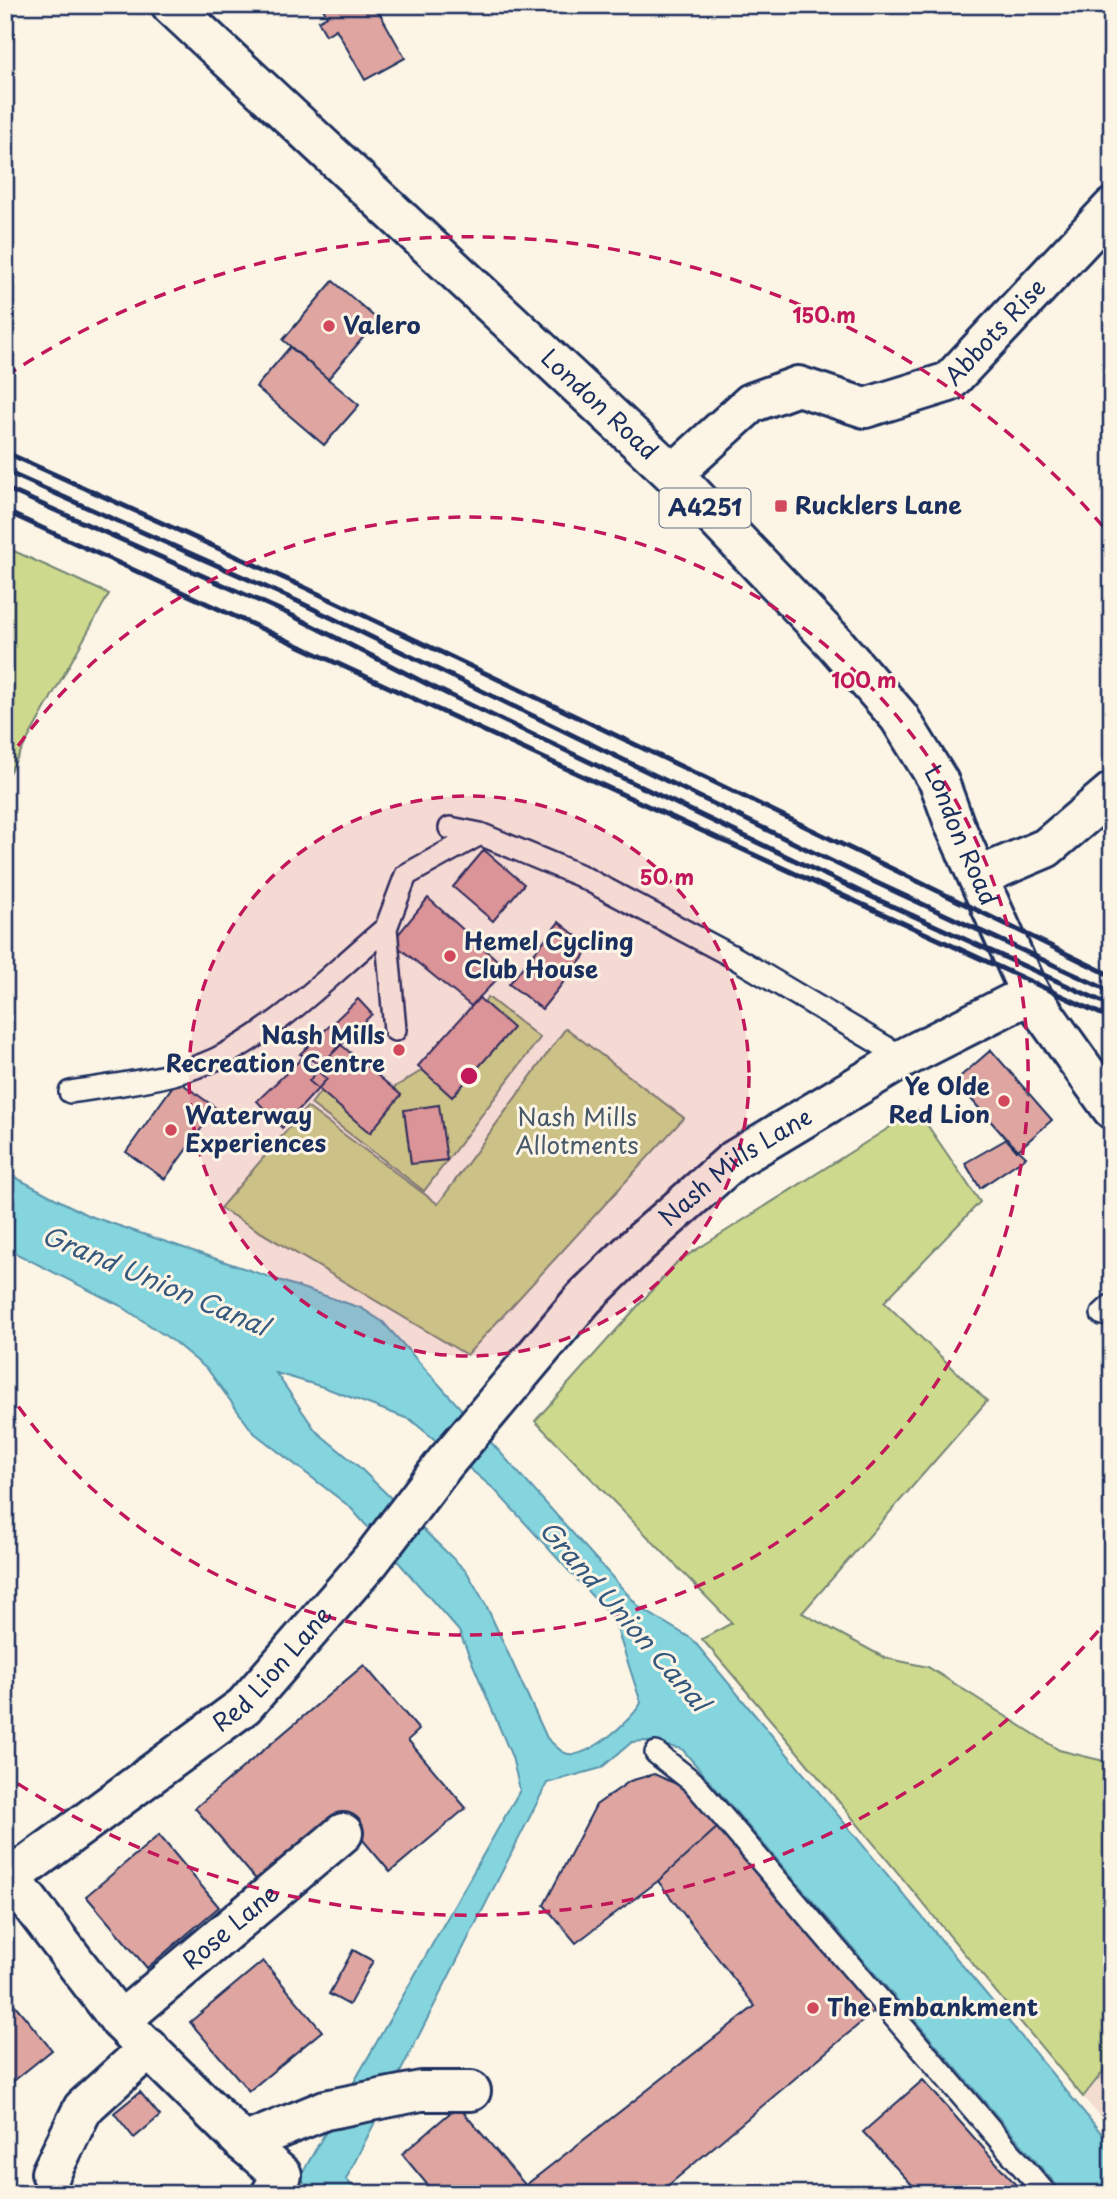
<svg xmlns="http://www.w3.org/2000/svg" width="1117" height="2199" font-family="'Playpen Sans',sans-serif">
  <style>
    .built { fill: #f3ddd0 }
    .green { fill: #cdd98c; stroke: #748475; stroke-width: 2 }
    .water { fill: #84d5de; stroke: #5a93ab; stroke-width: 2; fill-rule: evenodd }
    .building { fill: #dfa5a0; stroke: #1b2f5e; stroke-width: 2 }
    .lines { fill: none; stroke-linecap: round; stroke-linejoin: round }
    .service-casing { stroke: #1b2f5e; stroke-width: 26 }
    .minor-casing { stroke: #1b2f5e; stroke-width: 44 }
    .tertiary-casing { stroke: #1b2f5e; stroke-width: 44 }
    .primary-casing { stroke: #1b2f5e; stroke-width: 44 }
    .service { stroke: #fcf5e5; stroke-width: 21 }
    .minor { stroke: #fcf5e5; stroke-width: 38 }
    .tertiary { stroke: #fcf5e5; stroke-width: 38 }
    .primary { stroke: #fcf5e5; stroke-width: 38 }
    .rail { stroke: #1b2f5e; stroke-width: 5 }
    .ring { fill: none; stroke: #c2185b; stroke-width: 3.5; stroke-dasharray: 12 9 }
    .poi-dot { fill: #d1495b; stroke: #fcf5e5; stroke-width: 2.5 }
    .labels { text-anchor: middle; stroke-width: 6; stroke-linejoin: round; paint-order: stroke }
    .shield { fill: #fcf5e5; stroke: #5e6a86; stroke-width: 2 }
    .shield-label { font-size: 23px; font-weight: bold; fill: #1b2f5e }
    .poi-label { font-size: 24px; font-weight: bold; fill: #1b2f5e; stroke: #fcf5e5; text-anchor: start }
    .street-label { font-size: 24px; fill: #1b2f5e; stroke: #fcf5e5 }
    .park-label { font-size: 24px; fill: #485a6a; stroke: #fcf5e5 }
    .water-label { font-size: 26px; font-style: italic; fill: #35587e; stroke: #fcf5e5 }
    .centre { fill: #c2185b; stroke: #fcf5e5; stroke-width: 3.5 }
    .ring-label { font-size: 21px; text-anchor: middle; font-weight: bold; fill: #c2185b; stroke: #fcf5e5; stroke-width: 6; stroke-linejoin: round; paint-order: stroke }
  </style>
  <rect width="100%" height="100%" fill="#fcf5e5"/>
  <filter id="ink" filterUnits="userSpaceOnUse"><feTurbulence type="fractalNoise" baseFrequency=".0143" numOctaves="2"/><feDisplacementMap in="SourceGraphic" scale="14" xChannelSelector="R" yChannelSelector="G"/><feConvolveMatrix kernelMatrix="1 2 1 2 8 2 1 2 1" color-interpolation-filters="sRGB"/></filter>
  <g filter="url(#ink)">
    <!-- built -->
    <path class="built" d="M1112,2060V2131L1083,2097Z"/>
    <!-- green -->
    <path class="green" d="M5,547L109,594L5,780Z
      M488,997L540,1038L424,1191L311,1104L347,1056L390,1090L426,1068Z
      M566,1028L684,1118L467,1355L220,1208L307,1107L438,1204Z
      M917,1110L980,1202L884,1302L987,1401L802,1613L885,1658L928,1667L1059,1750L1112,1763V2060L1083,2097C956,1945 832,1790 702,1639L732,1623L535,1421L677,1262Z"/>
    <!-- water -->
    <path class="water" d="M5,1172L87,1215L361,1308L383,1322L639,1607L692,1639L1112,2146V2194H1064L682,1749L644,1741L632,1742L601,1768L547,1783L346,2179L359,2194H313L300,2177L520,1790L512,1757L459,1631L350,1507L253,1432L208,1370L173,1341L121,1306L5,1248ZM276,1373L323,1387L411,1420L494,1489L614,1620L641,1703C632,1720 585,1762 565,1753C558,1750 552,1742 547,1738L486,1605L467,1572L358,1466L316,1431Z"/>
    <!-- building -->
    <path class="building" d="M201,5H226L208,17Z
      M321,5H375L405,58L365,80L336,29L326,35L318,21L327,16Z
      M333,281L378,320L328,379L283,340Z
      M290,347L359,405L324,445L256,387Z
      M484,850L524,884L493,921L453,887Z
      M428,898L507,969L471,1006L392,942Z
      M559,922L591,948L542,1009L509,984Z
      M479,998L513,1028L452,1097L418,1066Z
      M358,999L372,1014L321,1065L300,1054Z
      M340,1044L401,1095L370,1133L309,1081Z
      M991,1050L1052,1120L1017,1151L955,1081Z
      M302,1058L327,1079L282,1128L257,1101Z
      M177,1080L216,1108L165,1179L126,1152Z
      M439,1105L447,1160L411,1164L404,1110Z
      M1007,1139L1026,1157L980,1188L965,1163Z
      M364,1665L419,1730L408,1740L466,1808L390,1872L341,1814L259,1883L195,1808Z
      M654,1774L681,1786L719,1826L658,1881L576,1943L544,1905L596,1805L630,1781Z
      M719,1826L876,2010L658,2194H533L526,2185L755,2006L658,1881Z
      M159,1835L219,1907L147,1968L86,1896Z
      M353,1950L373,1961L349,2005L329,1994Z
      M263,1961L322,2031L249,2091L190,2022Z
      M5,1993L52,2050L5,2088Z
      M923,2080L1024,2194H908L915,2188L863,2132Z
      M140,2092L160,2116L134,2138L114,2113Z
      M458,2106L533,2194H435L402,2154Z"/>
    <g class="lines">
      <!-- service casing -->
      <g class="service-casing">
        <path id="service" d="M450,828L480,834
          M395,1030L386,928L406,875L480,834L579,875L732,956L904,1058
          M70,1092C118,1084 171,1080 216,1059C280,1028 332,973 386,928
          M1102,1314L1112,1305
          M656,1753L693,1782L1046,2194"/>
      </g>
      <!-- minor casing -->
      <g class="minor-casing">
        <g id="minor">
          <path id="s1" d="M673,474L751,403L798,386L865,408L949,382L1112,208"/>
          <path d="M978,877L1046,848L1112,792"/>
          <path d="M11,1878L120,2021L244,2143L325,2110L421,2091H471"/>
          <path id="s2" d="M120,2021L343,1833"/>
          <path d="M244,2143L282,2175L271,2194"/>
          <path d="M51,2173L83,2108L149,2048"/>
        </g>
      </g>
      <!-- tertiary casing -->
      <g class="tertiary-casing">
        <g id="tertiary">
          <path id="s3" d="M5,1882L244,1706L371,1560L445,1463L584,1298L640,1243L734,1160L904,1058L1030,994"/>
        </g>
      </g>
      <!-- primary casing -->
      <g class="primary-casing">
        <g id="primary">
          <path id="s4" d="M171,5L673,474L833,641L899,717L939,782L955,826L1030,994L1112,1109"/>
        </g>
      </g>
      <!-- service -->
      <use href="#service" class="service"/>
      <!-- minor -->
      <use href="#minor" class="minor"/>
      <!-- tertiary -->
      <use href="#tertiary" class="tertiary"/>
      <!-- primary -->
      <use href="#primary" class="primary"/>
      <!-- rail -->
      <path class="rail" d="M5,452L306,588L716,783L1112,976
        M5,471L297,601L864,877L1112,992
        M5,488L291,615L433,687L861,892L1112,1006
        M5,511L1112,1019"/>
    </g>
  </g>
  <!-- distance rings -->
  <circle cx="469" cy="1076" r="280" fill="#c2185b" fill-opacity=".12"/>
  <g class="ring">
    <circle cx="469" cy="1076" r="280"/>
    <path d="M6 763A559 559 0 1 1 6 1389"/>
    <path d="M1112 1615A839 839 0 0 1 6 1776M6 376A839 839 0 0 1 1112 537"/>
  </g>
  <!-- markers -->
  <g class="poi-dot">
    <circle cx="329" cy="326" r="7"/>
    <rect x="774" y="499" width="14" height="14" rx="3.5"/>
    <circle cx="450" cy="956" r="7"/>
    <circle cx="399" cy="1050" r="7"/>
    <circle cx="1004" cy="1101" r="7"/>
    <circle cx="171" cy="1130" r="7"/>
    <circle cx="813" cy="2008" r="7"/>
  </g>
  <g class="labels">
    <!-- shield labels -->
    <rect class="shield" x="659.5" y="488.5" width="91" height="39" rx="5"/>
    <g class="shield-label">
      <text x="705" y="516">A4251</text>
    </g>
    <!-- poi labels -->
    <g class="poi-label">
      <text x="343" y="334">Valero</text>
      <text x="795" y="514">Rucklers Lane</text>
      <text x="464" y="950">Hemel Cycling<tspan x="464" dy="28">Club House</tspan></text>
      <text x="385" y="1044" text-anchor="end">Nash Mills<tspan x="385" dy="28">Recreation Centre</tspan></text>
      <text x="990" y="1095" text-anchor="end">Ye Olde<tspan x="990" dy="28">Red Lion</tspan></text>
      <text x="185" y="1124">Waterway<tspan x="185" dy="28">Experiences</tspan></text>
      <text x="827" y="2016">The Embankment</text>
    </g>
    <!-- street labels -->
    <g class="street-label">
      <text dy="8" stroke="none"><textPath href="#s1" startOffset="382">Abbots Rise</textPath></text>
      <text dy="8" stroke="none"><textPath href="#s4" startOffset="586">London Road</textPath></text>
      <text dy="8" stroke="none"><textPath href="#s4" startOffset="1153">London Road</textPath></text>
      <text dy="8" stroke="none"><textPath href="#s3" startOffset="1029">Nash Mills Lane</textPath></text>
      <text dy="8" stroke="none"><textPath href="#s3" startOffset="343">Red Lion Lane</textPath></text>
      <text dy="8" stroke="none"><textPath href="#s2" startOffset="145">Rose Lane</textPath></text>
    </g>
    <!-- park labels -->
    <g class="park-label">
      <text x="577" y="1126">Nash Mills<tspan x="577" dy="28">Allotments</tspan></text>
    </g>
    <!-- water labels -->
    <g class="water-label">
      <text transform="translate(155 1281) rotate(23)" y="9">Grand Union Canal</text>
      <text transform="translate(624 1616) rotate(49)" y="9">Grand Union Canal</text>
    </g>
  </g>
  <circle cx="469" cy="1076" r="10" class="centre"/>
  <g class="ring-label">
    <text x="824" y="323">150 m</text>
    <text x="864" y="688">100 m</text>
    <text x="667" y="885">50 m</text>
  </g>
  <!-- margin -->
  <rect width="1117" height="2199" fill="none" stroke="#fcf5e5" stroke-width="28"/>
  <rect x="14" y="14" width="1089" height="2171" fill="none" stroke="#1b2f5e" stroke-width="2.5" filter="url(#ink)"/>
</svg>
